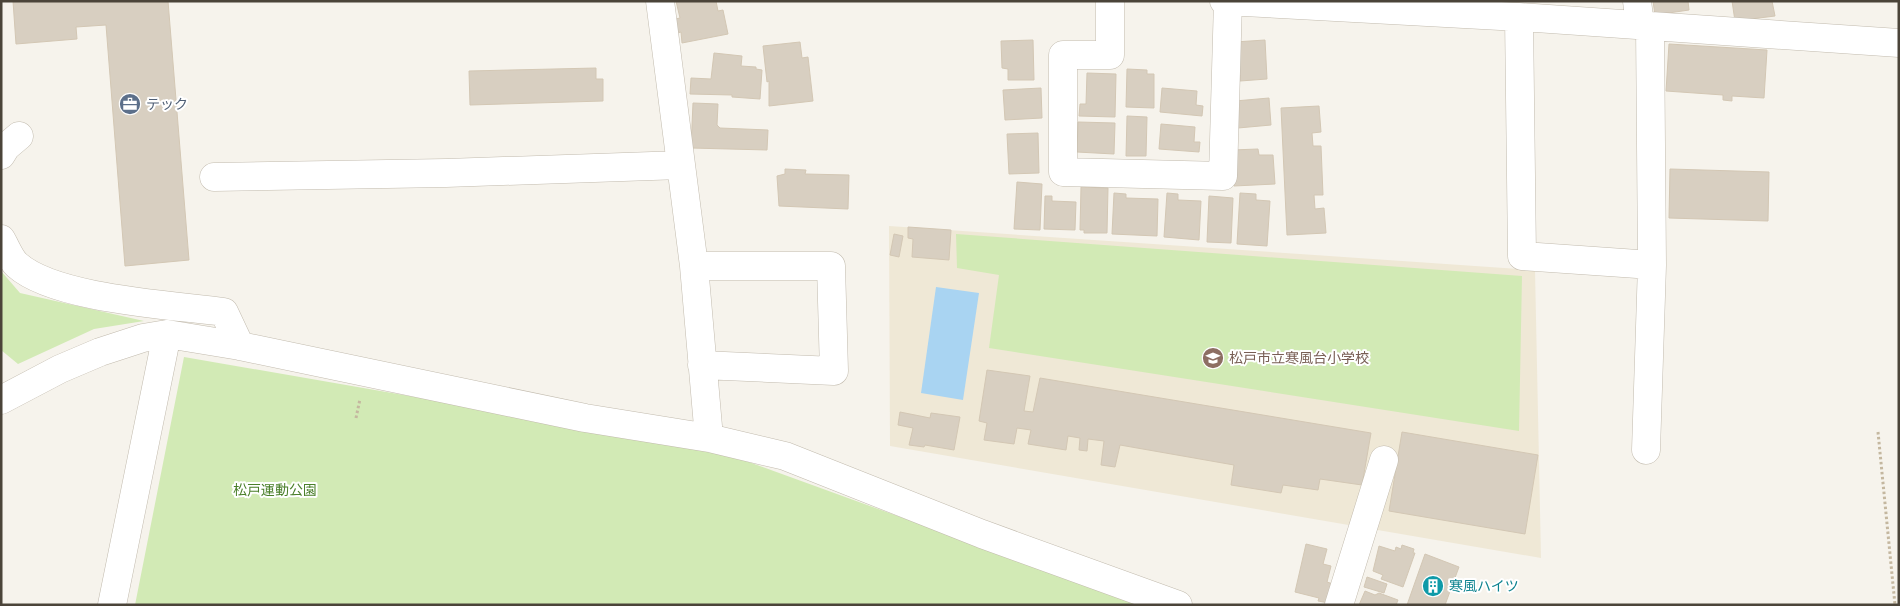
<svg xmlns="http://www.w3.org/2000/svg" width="1900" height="606" font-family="Lato,'Noto Sans JP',sans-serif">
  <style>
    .education { fill: #efe8d6 }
    .green { fill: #d2eab5 }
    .water { fill: #a9d4f2 }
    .building { fill: #d8cfc1; stroke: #d3c7b4 }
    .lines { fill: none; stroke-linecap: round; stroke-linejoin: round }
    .minor-casing { stroke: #c2bbae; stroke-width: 29 }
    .path { stroke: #c4b79f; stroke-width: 3; stroke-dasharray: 2.5 2.5; stroke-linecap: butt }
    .minor { stroke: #fff; stroke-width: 28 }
    .labels { text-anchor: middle; stroke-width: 4; stroke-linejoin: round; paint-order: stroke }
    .service-label { font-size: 14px; fill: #4e5e75; stroke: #fff; text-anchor: start }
    .education-label { font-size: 14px; fill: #785e54; stroke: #fff; text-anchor: start }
    .park-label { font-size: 14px; fill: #4a7f2a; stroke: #fff }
    .culture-label { font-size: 14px; fill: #0d838f; stroke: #fff; text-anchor: start }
  </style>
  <rect width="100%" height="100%" fill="#f6f3ec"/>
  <!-- education -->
  <path class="education" d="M889,226L1535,270L1541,558L890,446Z"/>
  <!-- green -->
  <path class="green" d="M956,234L1522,276L1519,431L989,348L999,275L957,268Z
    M1,271L20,293L144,321L94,329L18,364L1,350Z
    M184,357L710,448L1143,605H135Z"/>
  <!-- water -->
  <path class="water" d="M936,287L979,293L963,400L921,393Z"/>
  <!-- building -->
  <path class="building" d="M13,1H168L189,260L125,266L106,25L76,27L77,39L16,44Z
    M676,1H716L718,11L723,10L728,34L682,43L681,32L674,34L671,20L680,18Z
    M1653,1H1688L1689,10L1655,15Z
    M1732,1H1772L1775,16L1735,21Z
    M1033,40L1034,80H1008V69L1002,68L1001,41Z
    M1265,40L1267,79L1240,81V75H1237L1235,42Z
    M800,42L802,58L808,57L813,101L769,106V81L767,82L763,46Z
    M1669,44L1767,50L1764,98L1732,96V101L1723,100V95L1666,91Z
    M714,53L742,56L741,66L756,67V69L762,70L760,99L732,97V95L690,94L691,78L711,79Z
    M596,68V79H603V101L470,105L469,71Z
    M1127,69L1147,70V74H1154V108L1126,107Z
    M1087,73L1116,74L1115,117L1079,116L1080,104H1086Z
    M1041,88L1042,118L1005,120L1003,90Z
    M1162,88L1197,91L1196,105L1203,106L1202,116L1160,112Z
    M1269,98L1271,125L1238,128L1235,101Z
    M693,103L718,104L717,125L720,128L768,130L767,150L691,148Z
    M1319,106L1321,132L1312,133L1313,146H1321L1323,195H1314L1315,209L1324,208L1326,233L1287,235L1281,108Z
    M1127,116L1147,117L1146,156H1126Z
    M1078,122L1115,123L1114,154L1077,152Z
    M1161,124L1195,127L1194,142H1200L1199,152L1159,149Z
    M1038,133L1039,173L1009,174L1007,134Z
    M1258,149L1259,155H1273L1275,184L1234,186L1232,150Z
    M785,169L806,170L805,174L849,175L848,209L779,206L777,176L785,174Z
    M1670,169L1769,172L1768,221L1669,218Z
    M1017,182L1042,184L1040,230L1014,229Z
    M1081,187L1108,188L1107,233H1084V230H1080Z
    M1114,193L1126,194V198L1158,199L1157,236L1112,234Z
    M1167,193L1178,194V200L1201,201L1199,240L1164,237Z
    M1240,193L1256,194V200L1270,201L1267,246L1237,244Z
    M1045,196H1052V201L1076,202L1075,230L1044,229Z
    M1209,196L1233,198L1231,243L1207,242Z
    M908,227L951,230L949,260L912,257L913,239L908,238Z
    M894,234L903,236L899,257L890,255Z
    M987,370L1030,376L1024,411L1033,412L1040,378L1371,433L1362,485L1320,479L1318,490L1283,485L1281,493L1231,485L1234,465L1120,445L1115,467L1101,465L1104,441L1088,439L1087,451L1079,450L1080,438L1068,436L1066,450L1028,444L1031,430L1017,428L1014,444L984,440L987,423L979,421Z
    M900,412L930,418L931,413L960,417L954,450L925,445L924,447L909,445L913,428L898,425Z
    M1402,432L1538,455L1525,534L1389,511Z
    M1306,544L1327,549L1323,564L1331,566L1327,582L1333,584L1329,603L1318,601L1319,598L1295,592Z
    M1402,545L1414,549L1413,553H1415L1403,587L1381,579L1383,575L1373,571L1379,546L1395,551L1396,547L1401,549Z
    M1425,554L1459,567L1445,605H1407Z
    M1367,577L1387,584L1384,593L1364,587Z
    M1365,591L1375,595L1379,593L1398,600L1396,605H1359Z"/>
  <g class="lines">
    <!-- minor casing -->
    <g class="minor-casing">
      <path id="minor" d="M660,1L694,266L709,438
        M1110,1V55H1063V172L1223,176L1228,1
        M1224,1L1519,17L1899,43
        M1637,1L1640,25
        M1519,17L1522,256L1652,265
        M1,155L6,147L19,136
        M214,177L446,173L681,165
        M1,239C6,247 10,259 17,265C55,299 172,305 224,312L240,346
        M694,266H831L834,371L702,365
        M1,400L60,369L100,352L143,338L167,334L240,346L585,418L709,438L785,456L982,534L1178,605
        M1646,450L1652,265L1650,26
        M112,605L167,334
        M1339,605L1384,460"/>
    </g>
    <!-- path -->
    <path class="path" d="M356,418L360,399
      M1878,432L1895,605"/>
    <!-- minor -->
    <use href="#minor" class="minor"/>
  </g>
  <!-- icons -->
  <defs>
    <g id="office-disc" transform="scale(1.125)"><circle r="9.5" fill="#5c6f8a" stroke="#fff"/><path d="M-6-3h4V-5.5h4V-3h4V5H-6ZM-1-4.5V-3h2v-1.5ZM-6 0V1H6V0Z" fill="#fff"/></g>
    <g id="school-disc" transform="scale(1.125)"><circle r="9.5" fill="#8d6e63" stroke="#fff"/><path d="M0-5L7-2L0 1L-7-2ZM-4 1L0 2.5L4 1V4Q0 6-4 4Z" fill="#fff"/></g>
    <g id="building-disc" transform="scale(1.125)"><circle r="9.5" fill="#0f9aa8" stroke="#fff"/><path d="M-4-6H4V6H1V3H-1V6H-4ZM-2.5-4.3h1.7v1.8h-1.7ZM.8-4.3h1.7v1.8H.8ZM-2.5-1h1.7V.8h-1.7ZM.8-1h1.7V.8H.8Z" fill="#fff"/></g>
  </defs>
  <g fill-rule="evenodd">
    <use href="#office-disc" x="130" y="104"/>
    <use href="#school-disc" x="1213" y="358"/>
    <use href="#building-disc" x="1433" y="586"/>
  </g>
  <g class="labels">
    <!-- service labels -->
    <g class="service-label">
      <text x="146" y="109">テック</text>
    </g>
    <!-- education labels -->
    <g class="education-label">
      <text x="1229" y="363">松戸市立寒風台小学校</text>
    </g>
    <!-- park labels -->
    <g class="park-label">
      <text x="275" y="495">松戸運動公園</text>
    </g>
    <!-- culture labels -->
    <g class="culture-label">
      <text x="1449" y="591">寒風ハイツ</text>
    </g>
  </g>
  <!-- border -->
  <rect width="1900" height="606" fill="none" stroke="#4b4439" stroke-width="5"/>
</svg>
